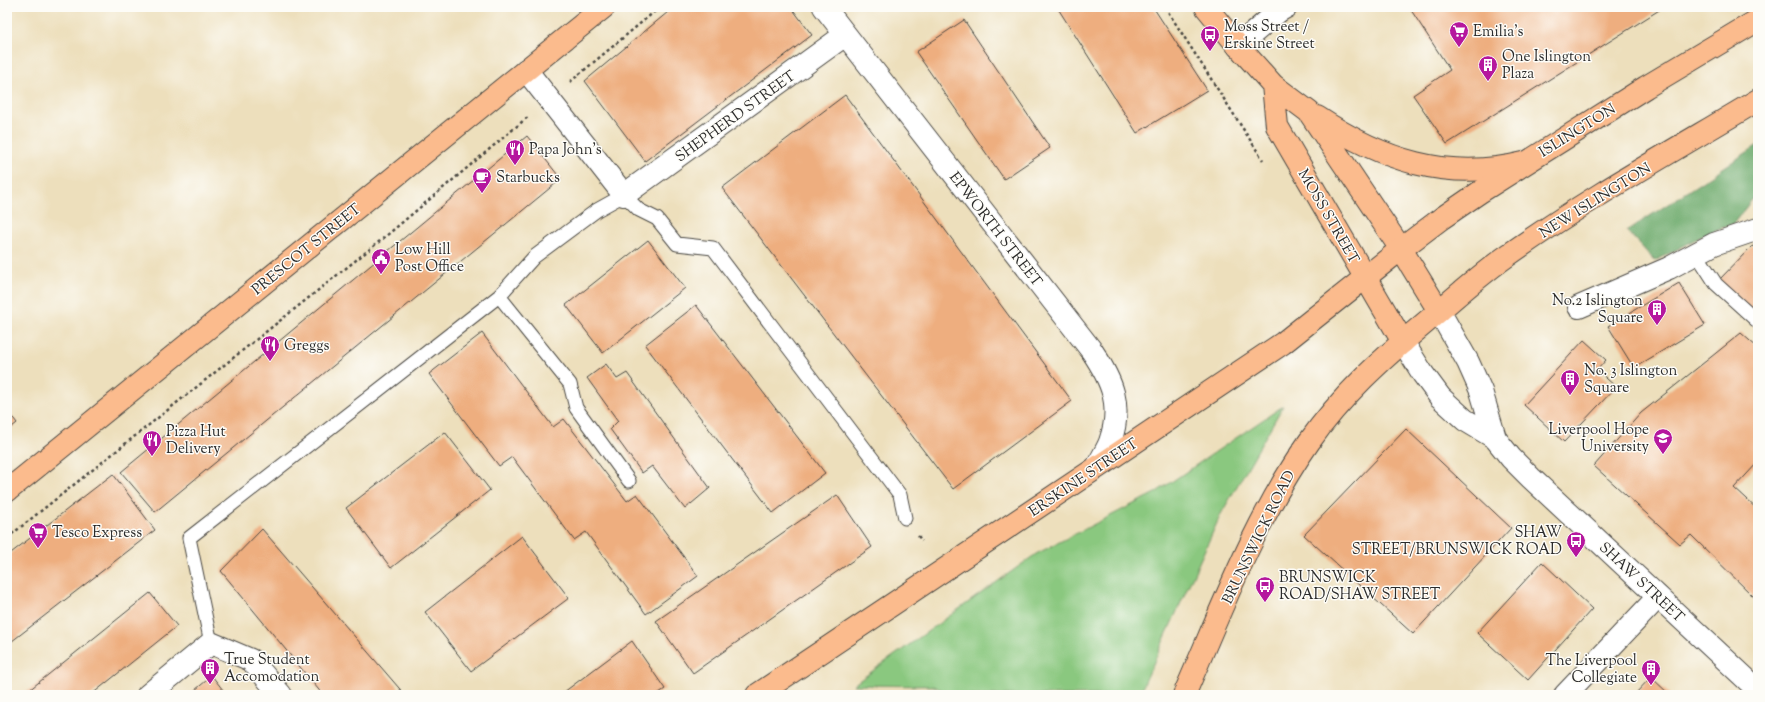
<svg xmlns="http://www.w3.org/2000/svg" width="1765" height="702" font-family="'Sorts Mill Goudy',serif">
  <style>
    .green { fill: #8ac87f; stroke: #5a7a55 }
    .forest { fill: #6fac6e; stroke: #4d6c4c }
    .building { fill: #eeae7f }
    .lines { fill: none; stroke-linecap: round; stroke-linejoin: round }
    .service-casing { stroke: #484641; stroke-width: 15 }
    .minor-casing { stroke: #484641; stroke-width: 24 }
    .tertiary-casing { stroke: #484641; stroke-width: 24 }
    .primary-casing { stroke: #484641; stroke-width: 24 }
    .trunk-casing { stroke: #484641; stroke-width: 24 }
    .path { stroke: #484641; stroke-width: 2.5; stroke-dasharray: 3 3; stroke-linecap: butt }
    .service { stroke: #fff; stroke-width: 13 }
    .minor { stroke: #fff; stroke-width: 22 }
    .tertiary { stroke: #fff; stroke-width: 22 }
    .primary { stroke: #fbbb8d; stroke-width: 22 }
    .trunk { stroke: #fbbb8d; stroke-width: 22 }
    .labels { text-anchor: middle; stroke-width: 3; stroke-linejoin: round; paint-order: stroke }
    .poi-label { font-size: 15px; fill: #2b2b2b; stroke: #fdfcf7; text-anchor: start }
    .street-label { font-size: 15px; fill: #2b2b2b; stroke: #fdfcf7 }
  </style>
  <rect width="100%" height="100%" fill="#fdfcf7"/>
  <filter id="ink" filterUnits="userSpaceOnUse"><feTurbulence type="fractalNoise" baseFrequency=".025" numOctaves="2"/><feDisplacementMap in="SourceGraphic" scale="8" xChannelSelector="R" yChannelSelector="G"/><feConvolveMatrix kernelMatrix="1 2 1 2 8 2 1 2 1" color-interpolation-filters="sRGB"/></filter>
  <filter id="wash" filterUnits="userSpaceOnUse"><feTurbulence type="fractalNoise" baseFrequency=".012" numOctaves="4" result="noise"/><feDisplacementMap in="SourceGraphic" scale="16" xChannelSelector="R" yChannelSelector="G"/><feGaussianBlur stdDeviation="0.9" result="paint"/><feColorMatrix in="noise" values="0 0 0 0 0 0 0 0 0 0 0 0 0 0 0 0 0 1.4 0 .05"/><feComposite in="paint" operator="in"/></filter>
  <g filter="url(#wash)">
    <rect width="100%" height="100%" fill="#eddfbc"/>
    <!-- green -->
    <path class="green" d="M1283,406L1221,514L1139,695H953L933,686L853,685L1036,554L1155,493Z"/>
    <!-- forest -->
    <path class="forest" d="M1758,145V192L1733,224L1710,232L1655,261L1627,231Z"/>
    <g id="blocks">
      <!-- building -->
      <path class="building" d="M674,7H791L812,35L645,161L585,81Z
        M1057,7H1153L1207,90L1137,133Z
        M1409,7H1664L1447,144L1413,95L1450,70Z
        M964,20L1050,148L1004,179L916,52Z
        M845,95L1072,401L953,489L722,188Z
        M527,136L561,179L155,512L121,472Z
        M648,240L685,288L603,353L566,305Z
        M1758,244V317L1718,281L1751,247Z
        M1679,283L1705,325L1634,368L1608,326Z
        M696,305L825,473L773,513L645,345Z
        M482,333L553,427L564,419L627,501L637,494L698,576L646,614L586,532L574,540L512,457L499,466L429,374Z
        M1741,333L1758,348V462L1734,488L1758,510V601L1691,535L1680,544L1594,466L1641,413Z
        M1584,340L1606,360L1597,370L1616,387L1564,442L1524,405Z
        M606,364L617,379L627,373L710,488L685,509L652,466L642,473L610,429L618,421L587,378Z
        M7,410L17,423L7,431Z
        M1406,429L1511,528L1413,634L1304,535Z
        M445,432L490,490L391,568L346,508Z
        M113,474L155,530L7,645V556Z
        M837,495L872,547L693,673L656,621Z
        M262,529L405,695H323L221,571Z
        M522,536L569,598L471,671L425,612Z
        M1542,562L1592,609L1528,680L1477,633Z
        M150,593L177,626L91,695H23Z
        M632,641L665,689L656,695H560Z
        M212,676L227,695H189Z
        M1651,677L1670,695H1634Z
        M7,686L14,695H7Z"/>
    </g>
  </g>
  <g filter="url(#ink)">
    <use href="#blocks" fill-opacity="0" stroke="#484641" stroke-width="1"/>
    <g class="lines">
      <!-- service casing -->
      <g class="service-casing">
        <path id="service" d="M1696,253L1716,284L1758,322
          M499,296L570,384L576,408L629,481
          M211,643L189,538L499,296L534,257L597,210L624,195L639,210L657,219L677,244L713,248L900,495L905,518"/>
      </g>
      <!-- minor casing -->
      <g class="minor-casing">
        <path id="minor" d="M824,7L1092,351C1112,381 1123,405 1110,442C1107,450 1101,459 1097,467
          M1238,46L1279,11L1286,7
          M526,70L624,195L845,35
          M1579,307L1669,268L1714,244L1758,229
          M148,695L211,643L251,660L281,695
          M1565,695L1658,597"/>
      </g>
      <!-- tertiary casing -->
      <g class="tertiary-casing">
        <path id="tertiary" d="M1439,311L1468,362L1481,391L1495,438
          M1403,342L1423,374L1440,397L1465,420L1495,438L1511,458L1531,478L1758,690"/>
      </g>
      <!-- primary casing -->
      <g class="primary-casing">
        <path id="primary" d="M1206,7L1238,46L1273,85L1309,112L1401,249L1439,311
          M1273,85L1277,126L1403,342
          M1317,117C1382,160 1447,182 1524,163
          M7,491L604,7"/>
      </g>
      <!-- trunk casing -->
      <g class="trunk-casing">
        <path id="trunk" d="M757,695L1283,343L1401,249L1442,218L1480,192L1646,87L1758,20
          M1184,695C1222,609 1255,519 1309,442C1341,396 1382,359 1425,323C1451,301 1476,278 1504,258C1585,200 1673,151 1758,100"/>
      </g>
      <!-- path -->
      <path class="path" d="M1165,7L1263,160
        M570,82L660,7
        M918,536L922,541
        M7,538L380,241L529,116"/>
      <!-- service -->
      <use href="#service" class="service"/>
      <!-- minor -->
      <use href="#minor" class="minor"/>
      <!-- tertiary -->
      <use href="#tertiary" class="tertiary"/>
      <!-- primary -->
      <use href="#primary" class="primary"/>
      <!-- trunk -->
      <use href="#trunk" class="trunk"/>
    </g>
  </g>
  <!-- icons -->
  <defs>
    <g id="supermarket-pin" transform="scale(1)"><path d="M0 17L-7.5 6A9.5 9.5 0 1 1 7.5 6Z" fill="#b5179e" stroke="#fdfcf7"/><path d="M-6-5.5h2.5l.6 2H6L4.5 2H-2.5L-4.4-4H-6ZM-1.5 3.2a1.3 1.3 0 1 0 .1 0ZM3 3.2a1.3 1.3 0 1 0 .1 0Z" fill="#fff"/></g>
    <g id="bus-pin" transform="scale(1)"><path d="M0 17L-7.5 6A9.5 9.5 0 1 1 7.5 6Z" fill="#b5179e" stroke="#fdfcf7"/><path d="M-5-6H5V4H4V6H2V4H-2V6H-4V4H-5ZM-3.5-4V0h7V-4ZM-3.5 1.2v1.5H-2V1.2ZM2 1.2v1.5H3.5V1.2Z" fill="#fff"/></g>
    <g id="building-pin" transform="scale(1)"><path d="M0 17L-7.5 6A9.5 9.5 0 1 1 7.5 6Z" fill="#b5179e" stroke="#fdfcf7"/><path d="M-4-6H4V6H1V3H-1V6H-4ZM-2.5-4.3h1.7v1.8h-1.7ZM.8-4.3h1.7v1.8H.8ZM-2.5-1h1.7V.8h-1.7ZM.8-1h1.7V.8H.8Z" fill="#fff"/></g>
    <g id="restaurant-pin" transform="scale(1)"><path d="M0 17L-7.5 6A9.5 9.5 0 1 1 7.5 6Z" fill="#b5179e" stroke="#fdfcf7"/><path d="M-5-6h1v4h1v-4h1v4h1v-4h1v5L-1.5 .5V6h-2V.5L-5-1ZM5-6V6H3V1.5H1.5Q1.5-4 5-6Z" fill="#fff"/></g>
    <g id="cafe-pin" transform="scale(1)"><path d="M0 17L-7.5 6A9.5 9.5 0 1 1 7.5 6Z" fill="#b5179e" stroke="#fdfcf7"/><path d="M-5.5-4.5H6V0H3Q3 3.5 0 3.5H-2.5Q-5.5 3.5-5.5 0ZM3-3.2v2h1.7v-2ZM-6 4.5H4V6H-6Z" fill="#fff"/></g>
    <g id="civic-pin" transform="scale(1)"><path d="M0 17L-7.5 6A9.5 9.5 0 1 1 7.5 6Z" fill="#b5179e" stroke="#fdfcf7"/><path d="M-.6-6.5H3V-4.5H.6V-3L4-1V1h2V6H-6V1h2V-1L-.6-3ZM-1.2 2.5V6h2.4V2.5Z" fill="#fff"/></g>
    <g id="university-pin" transform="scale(1)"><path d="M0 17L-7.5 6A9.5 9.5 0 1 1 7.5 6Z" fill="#b5179e" stroke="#fdfcf7"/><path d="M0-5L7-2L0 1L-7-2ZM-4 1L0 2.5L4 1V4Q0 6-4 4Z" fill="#fff"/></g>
  </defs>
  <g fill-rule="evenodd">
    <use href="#supermarket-pin" x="1459" y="31"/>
    <use href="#bus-pin" x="1210" y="35"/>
    <use href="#building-pin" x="1488" y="65"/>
    <use href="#restaurant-pin" x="515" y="149"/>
    <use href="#cafe-pin" x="482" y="177"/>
    <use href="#civic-pin" x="381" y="258"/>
    <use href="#building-pin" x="1657" y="309"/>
    <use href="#restaurant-pin" x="270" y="345"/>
    <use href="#building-pin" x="1570" y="379"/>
    <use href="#university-pin" x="1663" y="438"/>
    <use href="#restaurant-pin" x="152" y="440"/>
    <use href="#supermarket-pin" x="38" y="532"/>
    <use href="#bus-pin" x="1576" y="541"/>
    <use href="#bus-pin" x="1265" y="586"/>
    <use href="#building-pin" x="210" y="668"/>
    <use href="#building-pin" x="1651" y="669"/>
  </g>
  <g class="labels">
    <!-- poi labels -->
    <g class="poi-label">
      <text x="1224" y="31">Moss Street /<tspan x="1224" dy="17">Erskine Street</tspan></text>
      <text x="1473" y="36">Emilia's</text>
      <text x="1502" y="61">One Islington<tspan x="1502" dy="17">Plaza</tspan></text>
      <text x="529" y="154">Papa John's</text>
      <text x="496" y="182">Starbucks</text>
      <text x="395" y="254">Low Hill<tspan x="395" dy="17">Post Office</tspan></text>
      <text x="1643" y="305" text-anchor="end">No.2 Islington<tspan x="1643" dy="17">Square</tspan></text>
      <text x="284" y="350">Greggs</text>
      <text x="1584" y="375">No. 3 Islington<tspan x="1584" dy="17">Square</tspan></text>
      <text x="1649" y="434" text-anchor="end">Liverpool Hope<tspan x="1649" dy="17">University</tspan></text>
      <text x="166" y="436">Pizza Hut<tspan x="166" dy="17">Delivery</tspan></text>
      <text x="52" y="537">Tesco Express</text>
      <text x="1562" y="537" text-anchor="end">SHAW<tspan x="1562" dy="17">STREET/BRUNSWICK ROAD</tspan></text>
      <text x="1279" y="582">BRUNSWICK<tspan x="1279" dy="17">ROAD/SHAW STREET</tspan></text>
      <text x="224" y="664">True Student<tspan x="224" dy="17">Accomodation</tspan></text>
      <text x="1637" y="665" text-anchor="end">The Liverpool<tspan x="1637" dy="17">Collegiate</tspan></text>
    </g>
    <!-- street labels -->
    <g class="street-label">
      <text transform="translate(735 116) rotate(-36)" y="5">SHEPHERD STREET</text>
      <text transform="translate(1577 130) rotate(-32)" y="5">ISLINGTON</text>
      <text transform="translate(1595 200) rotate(-32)" y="5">NEW ISLINGTON</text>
      <text transform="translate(1329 216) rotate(60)" y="5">MOSS STREET</text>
      <text transform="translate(996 229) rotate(52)" y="5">EPWORTH STREET</text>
      <text transform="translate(306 249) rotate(-39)" y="5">PRESCOT STREET</text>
      <text transform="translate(1083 477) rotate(-34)" y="5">ERSKINE STREET</text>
      <text transform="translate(1258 537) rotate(-64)" y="5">BRUNSWICK ROAD</text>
      <text transform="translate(1642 582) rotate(43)" y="5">SHAW STREET</text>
    </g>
  </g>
  <!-- margin -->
  <rect width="1765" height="702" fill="none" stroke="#fdfcf7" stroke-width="24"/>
</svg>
